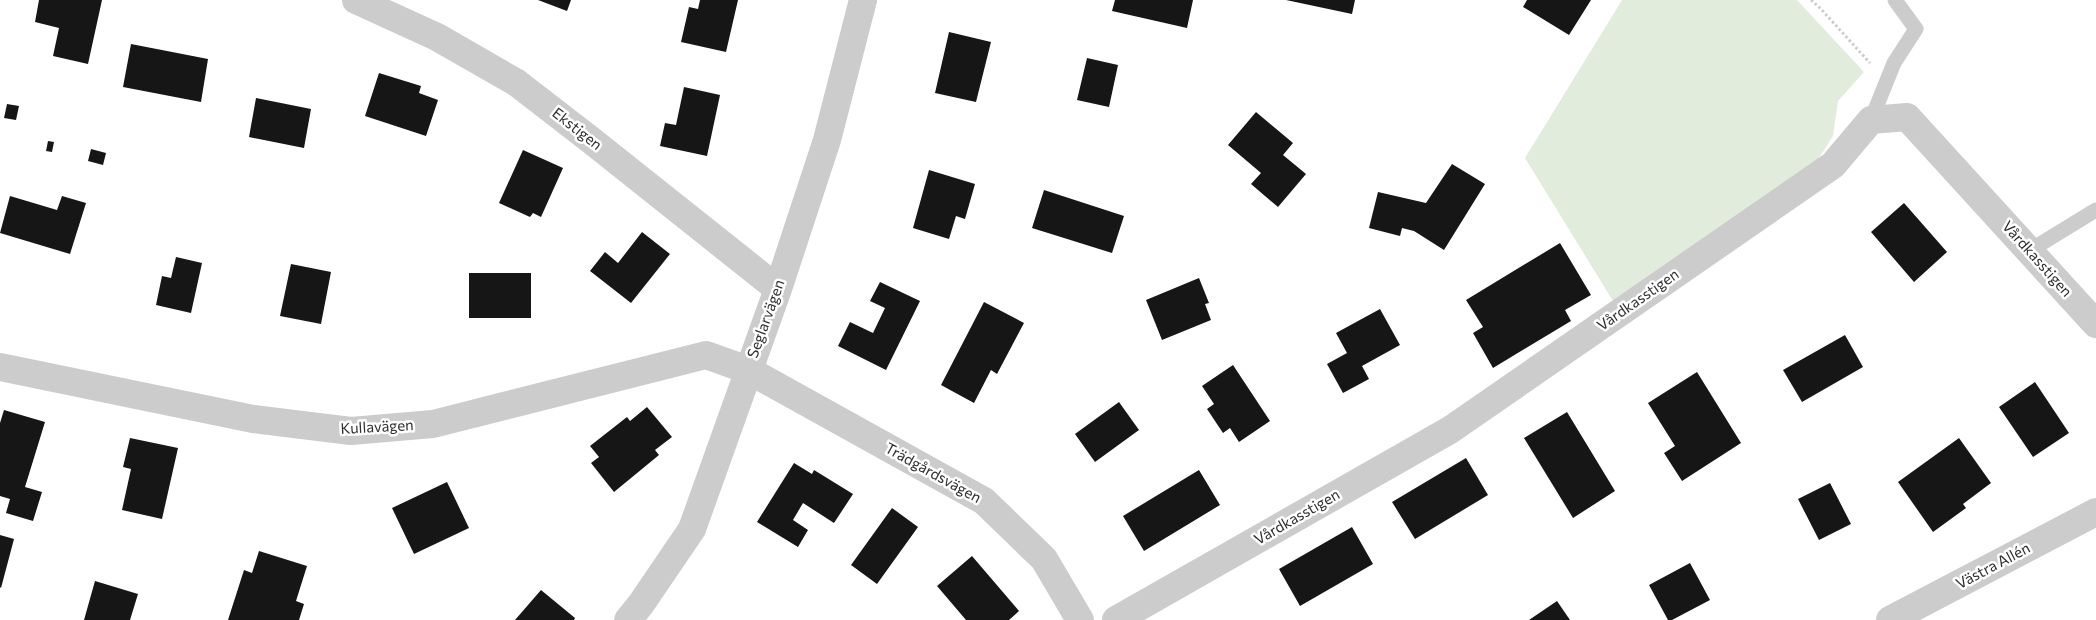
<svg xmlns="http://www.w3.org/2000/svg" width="2096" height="620" font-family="Commissioner,sans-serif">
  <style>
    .green { fill: #e2ecdd }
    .building { fill: #161616 }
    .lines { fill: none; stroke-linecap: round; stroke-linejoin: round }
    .path { stroke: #ccc; stroke-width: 3; stroke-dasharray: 2.5 2.5; stroke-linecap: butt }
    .lane { stroke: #ccc; stroke-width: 15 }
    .street { stroke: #ccc; stroke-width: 28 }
    .labels { text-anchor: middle; stroke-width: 5; stroke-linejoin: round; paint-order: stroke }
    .street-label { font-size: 15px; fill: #2f2f2f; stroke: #fff }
  </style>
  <rect width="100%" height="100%" fill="#fff"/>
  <!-- green -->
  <path class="green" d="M1622,0H1797L1864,72L1838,101L1833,136L1815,164L1613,301L1525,158Z"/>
  <!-- building -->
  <path class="building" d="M39,0H102L88,64L53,56L59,28L35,22Z
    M538,0H571L567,11Z
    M700,0H738L726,52L681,42L689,7L698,9Z
    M1115,0H1193L1187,28L1112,11Z
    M1286,0H1355L1352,14Z
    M1527,0H1591L1569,35L1523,7Z
    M949,32L991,42L976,102L935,93Z
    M131,44L208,59L201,102L123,87Z
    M1087,58L1118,65L1109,107L1077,100Z
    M379,73L421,86L419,93L438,100L426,136L365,116Z
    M684,87L720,95L707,156L660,146L665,123L676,125Z
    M256,98L311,109L304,148L249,137Z
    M7,104L19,106L16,120L4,118Z
    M1256,112L1293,143L1283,155L1306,174L1278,207L1251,184L1261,173L1228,145Z
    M48,141L54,142L52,152L46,151Z
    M91,149L106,153L103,165L88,161Z
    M523,150L563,168L541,217L533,213L530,217L499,203Z
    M1452,164L1485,184L1444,250L1414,231L1402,228L1400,236L1369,228L1378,192L1426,203Z
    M929,170L975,184L965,219L956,216L949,239L913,228Z
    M1044,190L1124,216L1112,253L1032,228Z
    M10,196L57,210L62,196L86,203L70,254L0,233Z
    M1904,203L1947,252L1914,282L1871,232Z
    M642,232L670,254L631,303L590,271L605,252L618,263Z
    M1560,243L1591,295L1565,310L1571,321L1493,368L1473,333L1483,327L1466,300Z
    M176,257L202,263L191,313L156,305L162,276L171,278Z
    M291,264L331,272L321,324L280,316Z
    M469,273H531V318H469Z
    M1199,278L1209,303L1205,304L1211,320L1162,340L1146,300Z
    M880,282L920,301L886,370L838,346L850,322L873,333L885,308L870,301Z
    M984,302L1024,323L997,374L991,370L974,403L941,385Z
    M1380,309L1400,345L1362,366L1369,379L1343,393L1327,364L1347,353L1336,333Z
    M1845,335L1863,367L1802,402L1783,370Z
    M1233,365L1270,421L1239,442L1230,428L1223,433L1207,409L1214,404L1202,386Z
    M1697,372L1741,443L1682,481L1664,453L1675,446L1648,403Z
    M2035,382L2069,433L2033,457L1999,407Z
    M1119,402L1139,430L1095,462L1075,434Z
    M647,407L672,437L655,450L659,455L614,492L591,463L599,457L590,446L627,417L630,421Z
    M4,410L45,422L25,487L42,492L33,521L6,513L10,499L0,496V423Z
    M1567,412L1615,491L1573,518L1524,438Z
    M130,438L178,448L162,519L122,510L131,469L123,467Z
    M1959,438L1991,483L1963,504L1966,508L1933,532L1898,482Z
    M1466,458L1488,495L1415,539L1392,502Z
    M794,463L812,474L814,470L853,494L834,523L803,503L793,520L808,530L798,547L757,522Z
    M1199,470L1220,505L1144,551L1123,516Z
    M447,482L469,528L414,554L392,508Z
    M1830,483L1851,524L1819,540L1798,499Z
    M892,508L918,527L877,584L851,565Z
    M1352,527L1373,564L1300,606L1279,569Z
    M0,535L14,539L1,588L0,587Z
    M259,551L307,566L296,601L304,604L299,620H228L244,570L252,573Z
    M972,556L1019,611L1009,620H966L937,586Z
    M1690,563L1710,600L1672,620H1668L1649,585Z
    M95,581L138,594L130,620H84Z
    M541,590L575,618L574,620H515Z
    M1557,601L1570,620H1529Z"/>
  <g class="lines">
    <!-- path -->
    <path class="path" d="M1811,0L1820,8L1870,63"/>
    <!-- lane -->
    <path class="lane" d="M1871,120L1894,63L1916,29L1895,0
      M2029,251L2096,210"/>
    <!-- street -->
    <path class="street" d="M356,0L437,37L517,83L592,141L778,289
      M0,367L253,419L351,431L433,424L706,355L748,370L984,501L1044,559L1080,620
      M628,620L641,604L692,529L778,289L827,140L863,0
      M1116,620L1450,430L1833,165L1871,120L1907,117L2096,324
      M1890,620L2096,512"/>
  </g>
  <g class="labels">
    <!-- street labels -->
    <g class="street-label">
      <text transform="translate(577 129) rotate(38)" y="5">Ekstigen</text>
      <text transform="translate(2037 259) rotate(48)" y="5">Vårdkasstigen</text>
      <text transform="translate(1638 300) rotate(-35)" y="5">Vårdkasstigen</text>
      <text transform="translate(766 319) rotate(-70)" y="5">Seglarvägen</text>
      <text transform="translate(377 427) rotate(-3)" y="5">Kullavägen</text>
      <text transform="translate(933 473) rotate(29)" y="5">Trädgårdsvägen</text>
      <text transform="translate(1297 517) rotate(-30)" y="5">Vårdkasstigen</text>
      <text transform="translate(1993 566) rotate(-28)" y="5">Västra Allén</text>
    </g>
  </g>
</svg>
